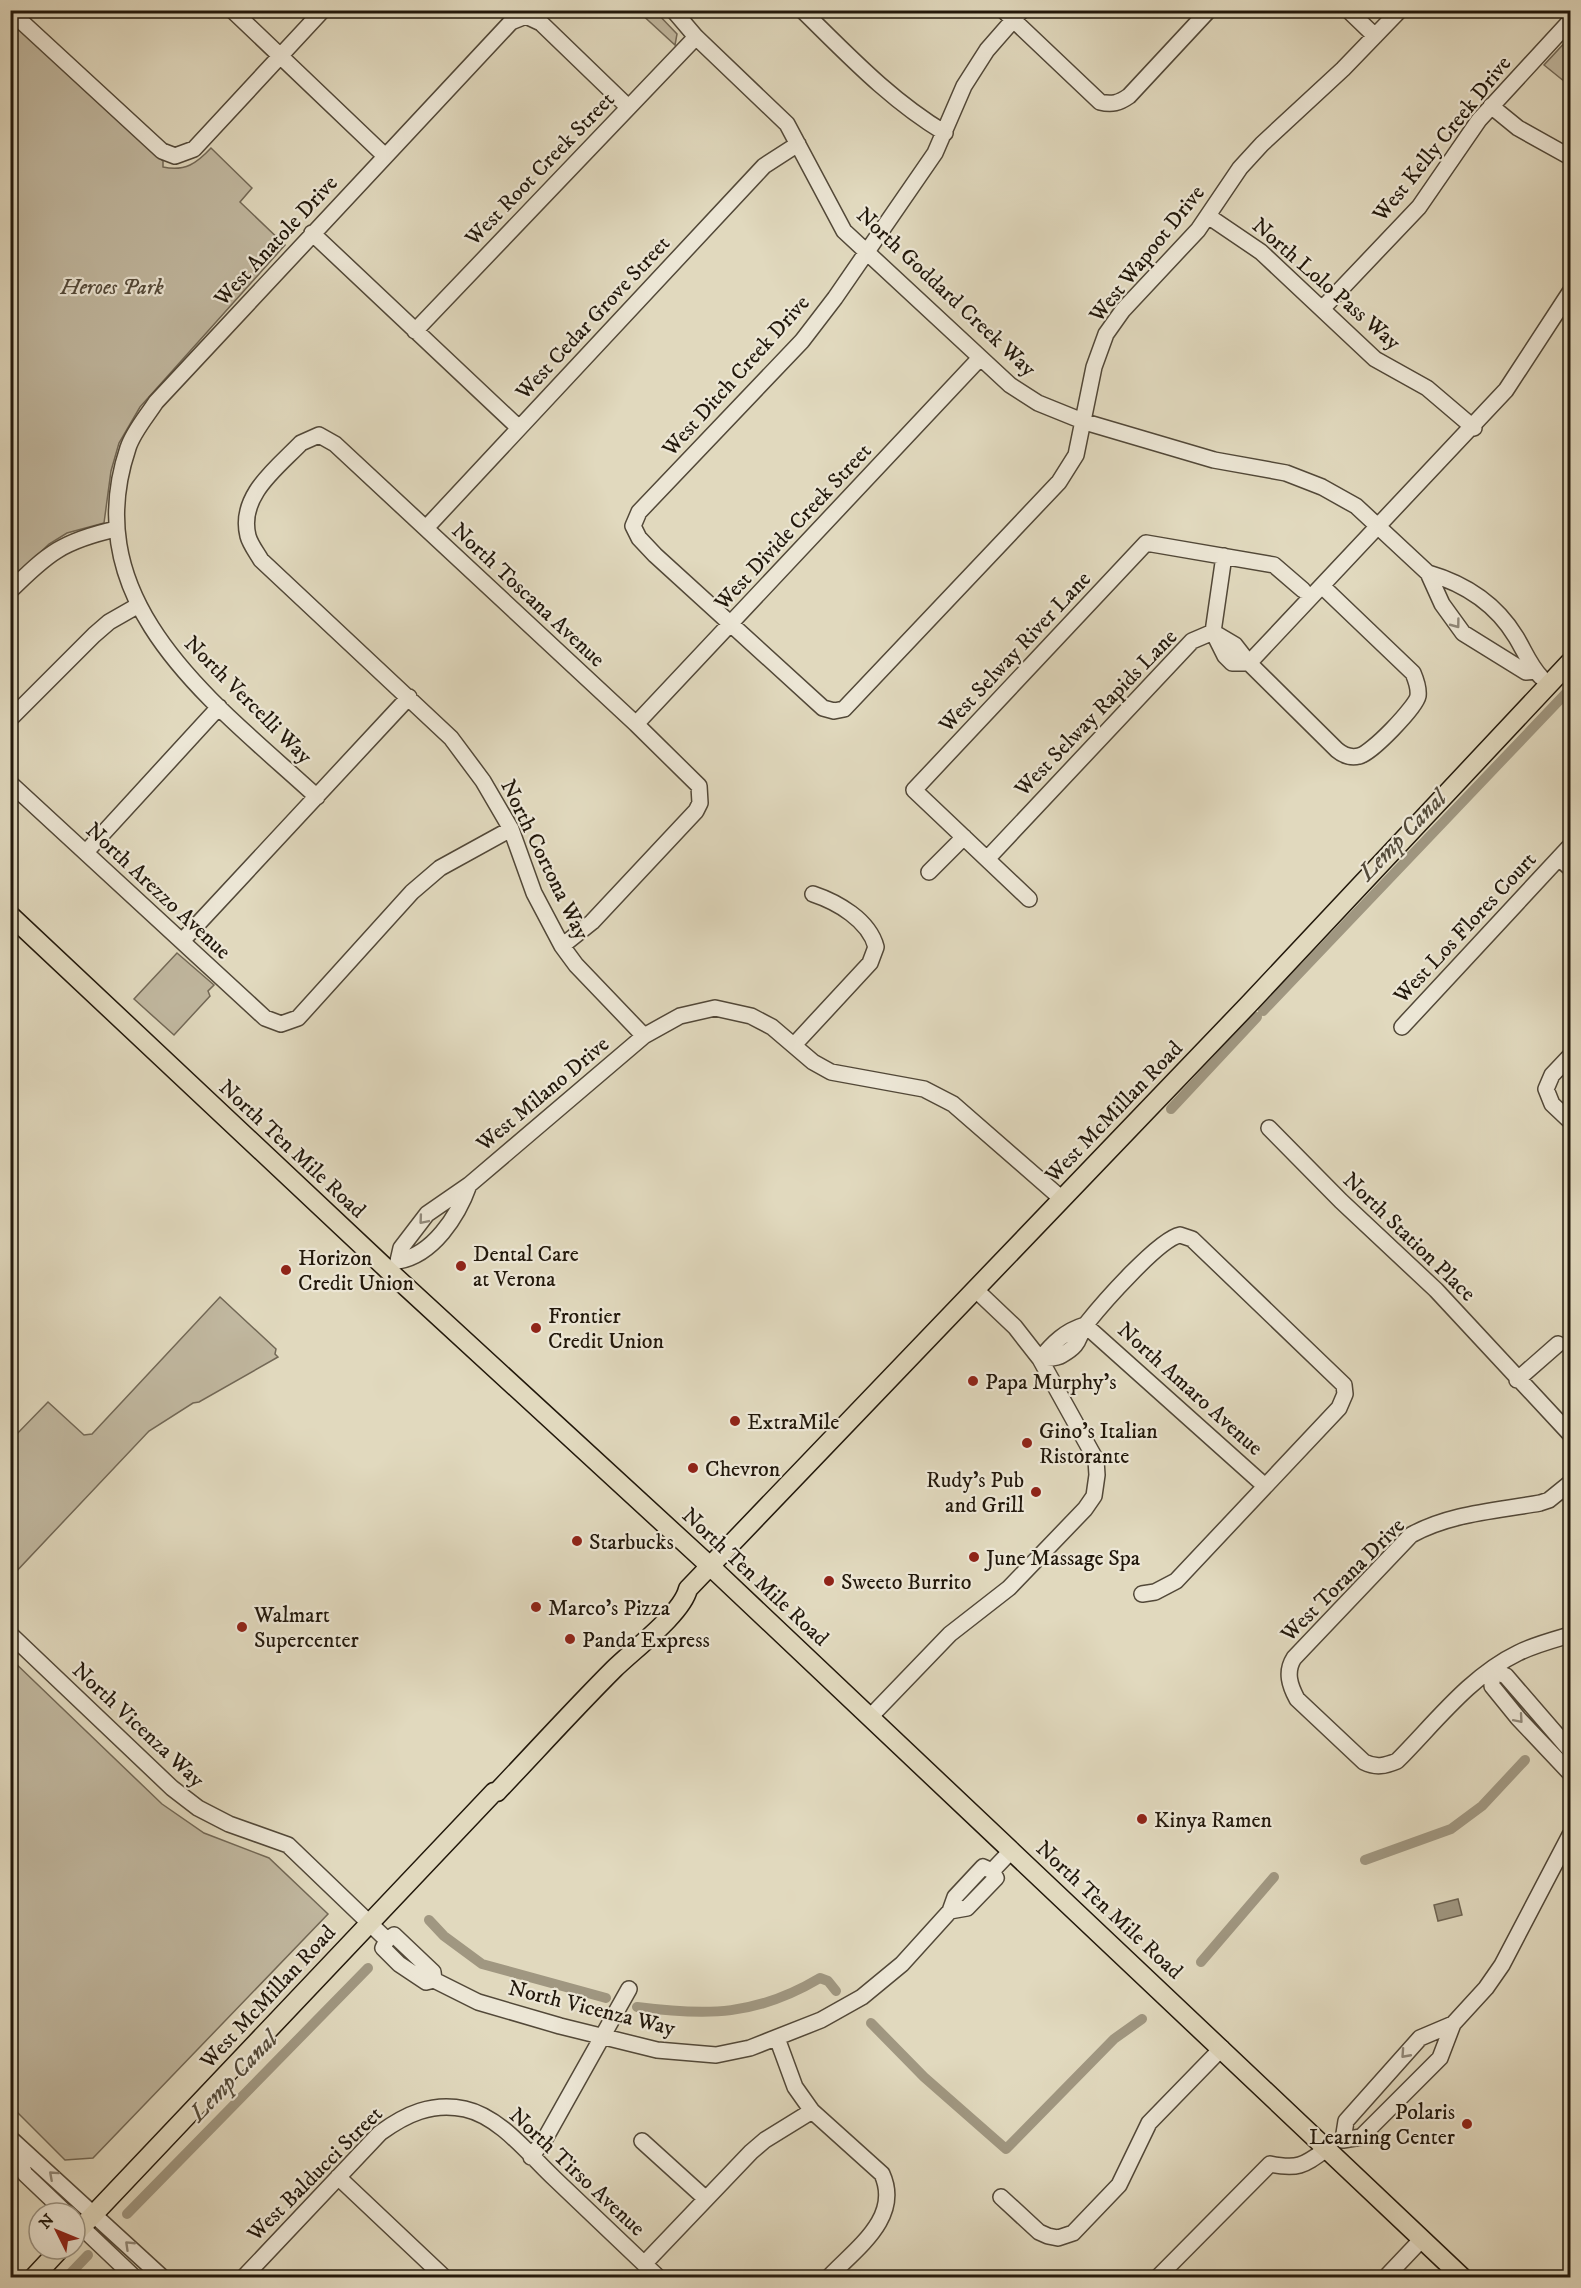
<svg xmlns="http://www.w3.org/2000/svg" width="1581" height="2288" font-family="'IM FELL DW Pica',serif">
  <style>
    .green { fill: #c1b8a0; stroke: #726856; stroke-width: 1.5 }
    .water { fill: #a09781; stroke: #6e6452; stroke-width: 1.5 }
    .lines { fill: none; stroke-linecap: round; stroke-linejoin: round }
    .canal { stroke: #a09781; stroke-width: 10 }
    .minor-casing { stroke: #524838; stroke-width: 18 }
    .major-casing { stroke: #22180b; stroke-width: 21 }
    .minor { stroke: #ece6d5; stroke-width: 15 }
    .major { stroke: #e1d9be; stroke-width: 18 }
    .oneway { stroke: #91897a }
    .poi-dot { fill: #8f2418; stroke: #ece6d5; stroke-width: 2 }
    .labels { text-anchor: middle; stroke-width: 4.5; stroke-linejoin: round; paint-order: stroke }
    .street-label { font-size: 22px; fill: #22180b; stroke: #ece6d5 }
    .park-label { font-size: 22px; font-style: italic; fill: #524838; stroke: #ece6d5 }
    .poi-label { font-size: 22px; fill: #22180b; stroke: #ece6d5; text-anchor: start }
    .water-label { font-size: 24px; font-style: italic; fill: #544b3a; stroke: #ece6d5 }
  </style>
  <rect width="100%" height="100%" fill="#e1d9be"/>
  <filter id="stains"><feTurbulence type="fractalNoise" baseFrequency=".00333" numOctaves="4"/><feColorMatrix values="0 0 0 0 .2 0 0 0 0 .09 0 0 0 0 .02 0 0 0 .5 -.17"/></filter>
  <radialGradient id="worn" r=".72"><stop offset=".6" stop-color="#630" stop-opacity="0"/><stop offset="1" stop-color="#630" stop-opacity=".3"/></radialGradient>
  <!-- green -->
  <path class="green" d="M638,11H655L677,34L675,45Z
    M11,21L163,161V167C185,172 197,163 211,148L252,188L240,202L285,245L140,407L119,443L111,471L104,523L67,533L49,544L11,580Z
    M1570,37V86L1544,65Z
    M177,953L214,985L208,991L210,996L174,1035L134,999Z
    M220,1297L276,1349L275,1354L278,1357L199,1402L193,1403L149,1431L11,1577V1440L48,1402L84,1435L92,1434Z
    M11,1659L162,1804L204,1833L269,1858L328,1914L93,2158L65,2160L11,2106Z"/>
  <!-- water -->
  <path class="water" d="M1458,1899L1462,1915L1438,1921L1434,1905Z"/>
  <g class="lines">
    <!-- canal -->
    <path class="canal" d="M1263,1011L1570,689
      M1171,1109L1257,1017
      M1365,1860L1451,1829L1482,1806L1525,1760
      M429,1920L444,1936L482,1964L606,1998
      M1201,1962L1274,1877
      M637,2007C708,2016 756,2016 820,1978L828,1981L836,1991
      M871,2023L924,2077L1006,2149L1114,2039L1142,2019
      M127,2214L368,1968
      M66,2278L88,2255"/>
    <!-- minor casing -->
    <g class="minor-casing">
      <path id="minor" d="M232,10L384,155
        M673,10L696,37L787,124L844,231L1010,385L1038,403L1085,422L1214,460L1286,473L1322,487L1356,506L1428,573L1442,604L1463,633L1526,672L1535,671
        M802,10C848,55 890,100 945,133
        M1003,10L1100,102C1112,105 1119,103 1129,96L1209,10
        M1022,10L987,50L964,86L935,153L835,298L802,341L639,512L633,526L639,538L655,555L823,708L834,711L844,709L1059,482L1076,455L1094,367L1106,334L1123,310L1198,230L1240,168L1262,144L1343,69L1400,10
        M1348,10L1375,36
        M10,11L162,151L175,156L194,149L323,10
        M1491,106L1518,128L1570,157
        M1208,216L1261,252L1375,359L1427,388L1474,428
        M312,233L519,428
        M1322,309L1419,207L1479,120L1570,21
        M415,331L696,37
        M426,528L764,166L798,144
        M1428,573C1466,584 1496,604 1516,637C1524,650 1530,666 1541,677
        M10,591C48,553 63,541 116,529
        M1213,632L1235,645L1249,663L1337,750C1343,755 1351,758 1359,756C1371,754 1416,707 1418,696C1419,688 1416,680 1413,673L1322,586
        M1213,632L1225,656L1232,663H1249
        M1249,663L1506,390L1570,292
        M10,719L94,635L109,622L137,606
        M636,724L980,358
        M10,783L265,1018L281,1024L298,1018L412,892L440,868L511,829
        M317,797C216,704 75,605 128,448C133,432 147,416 156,402L511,22L526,16L541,23L628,107
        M86,852L219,707
        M1559,858L1570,868
        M987,859L1192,641L1213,632L1224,556
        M929,872L964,837
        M1029,899L914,790L1146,543L1274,565L1303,590
        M182,941L409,697
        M562,946L592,922L696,811L700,803L699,786L636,724L335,444L319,435L301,443C277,468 238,496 248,536C250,544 257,553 261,560L451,738L483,781L511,829L534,893L562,946L576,965L644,1036
        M1402,1027L1570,846
        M794,1045L870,963L876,947C869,920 837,902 813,894
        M1570,1056L1552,1075L1546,1089L1552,1104L1570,1121
        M1269,1128L1341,1201L1436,1290L1570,1434
        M469,1185C458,1216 433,1255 398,1261L401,1248L427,1214L469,1185L644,1036L680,1016L715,1008L751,1016L772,1027L813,1062L831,1072L924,1089L953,1104L1062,1199
        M1085,1325C1065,1331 1053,1343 1040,1359C1047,1358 1056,1359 1062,1355C1083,1343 1076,1338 1087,1323C1102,1304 1159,1239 1180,1235L1192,1239L1344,1385L1345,1394L1339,1408L1176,1581L1155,1592L1142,1594
        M1085,1325L1265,1486
        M1517,1380L1558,1344
        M1570,1483L1549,1500L1540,1503C1496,1511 1451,1513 1411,1535L1294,1658C1285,1672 1290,1686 1297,1699L1364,1762C1376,1768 1385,1766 1397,1761C1434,1724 1470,1676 1518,1653C1534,1645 1553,1640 1570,1635
        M10,1634L172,1788L198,1808L229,1824L288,1845L387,1940
        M870,1717L950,1634L1009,1588L1085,1509L1094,1496L1097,1475L1096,1460L1040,1359L1015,1327L976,1290
        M1570,1750L1506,1676L1492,1670V1686L1518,1718L1570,1773
        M983,1867L992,1871L996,1878L967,1908L950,1911L955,1897Z
        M992,1871L1012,1850
        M394,1935L433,1972L434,1980L426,1982L399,1964L383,1948L387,1940Z
        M434,1980L478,2002L560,2026L657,2050L716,2055L750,2048L821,2020L862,1997L902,1964L950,1911
        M1453,2024L1420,2038L1346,2121L1343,2140L1361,2137L1440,2058L1453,2024L1486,1988L1502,1965L1570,1835
        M777,2038L795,2087L812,2111L882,2174C902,2218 855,2249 828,2278
        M10,2138L163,2278
        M10,2140L25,2174L66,2213
        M642,2141L706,2199
        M531,2157L546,2137L629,1989
        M338,2177L445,2278
        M1001,2197L1039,2232L1048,2236L1058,2238L1073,2233L1119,2185L1149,2123L1222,2048
        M75,2221L135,2278
        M644,2264L751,2152L765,2140L812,2111
        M243,2278L380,2133C406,2114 432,2102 465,2109C501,2117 530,2156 555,2179C590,2212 624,2245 659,2278
        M1157,2278L1270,2164C1299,2170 1304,2165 1328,2148
        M1385,2278L1422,2239"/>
    </g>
    <!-- major casing -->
    <g class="major-casing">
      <path id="major" d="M10,915L389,1271L710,1566L1463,2278
        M75,2234L494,1792H497C536,1751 574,1709 614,1669C633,1650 682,1614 688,1589L1249,1004L1570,662
        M33,2278L60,2249"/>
    </g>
    <!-- minor -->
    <use href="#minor" class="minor"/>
    <!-- major -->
    <use href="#major" class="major"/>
  </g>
  <!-- one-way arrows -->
  <defs><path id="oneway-chevron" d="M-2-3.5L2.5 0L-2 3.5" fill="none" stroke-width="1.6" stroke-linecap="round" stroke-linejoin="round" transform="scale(1.5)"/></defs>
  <g class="oneway">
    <use href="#oneway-chevron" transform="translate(1456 624) rotate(53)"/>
    <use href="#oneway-chevron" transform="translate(423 1220) rotate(130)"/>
    <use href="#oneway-chevron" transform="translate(1519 1719) rotate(49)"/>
    <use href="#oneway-chevron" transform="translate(1405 2054) rotate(132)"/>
    <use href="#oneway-chevron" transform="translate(53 2175) rotate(-138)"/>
    <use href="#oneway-chevron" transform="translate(129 2245) rotate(-136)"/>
  </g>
  <!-- markers -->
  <g class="poi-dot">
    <circle cx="461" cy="1266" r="6"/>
    <circle cx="286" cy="1270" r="6"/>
    <circle cx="536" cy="1328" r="6"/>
    <circle cx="973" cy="1381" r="6"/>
    <circle cx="735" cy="1421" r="6"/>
    <circle cx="1027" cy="1443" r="6"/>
    <circle cx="693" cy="1468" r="6"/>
    <circle cx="1036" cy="1492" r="6"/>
    <circle cx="577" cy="1541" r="6"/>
    <circle cx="974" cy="1557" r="6"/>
    <circle cx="829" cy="1581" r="6"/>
    <circle cx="536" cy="1607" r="6"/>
    <circle cx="242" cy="1627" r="6"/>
    <circle cx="570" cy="1639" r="6"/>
    <circle cx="1142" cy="1819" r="6"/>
    <circle cx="1467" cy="2124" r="6"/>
  </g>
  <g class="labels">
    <!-- street labels -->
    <g class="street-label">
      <text transform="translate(1441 138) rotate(-51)" y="8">West Kelly Creek Drive</text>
      <text transform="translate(539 168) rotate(-46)" y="8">West Root Creek Street</text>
      <text transform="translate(275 240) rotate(-47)" y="8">West Anatole Drive</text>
      <text transform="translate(1146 253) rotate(-51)" y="8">West Wapoot Drive</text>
      <text transform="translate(1327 283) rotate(41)" y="8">North Lolo Pass Way</text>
      <text transform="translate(947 291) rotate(43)" y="8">North Goddard Creek Way</text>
      <text transform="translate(592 317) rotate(-47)" y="8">West Cedar Grove Street</text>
      <text transform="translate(735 375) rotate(-48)" y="8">West Ditch Creek Drive</text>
      <text transform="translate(792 526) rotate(-47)" y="8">West Divide Creek Street</text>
      <text transform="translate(529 594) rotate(43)" y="8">North Toscana Avenue</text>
      <text transform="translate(1014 651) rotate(-47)" y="8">West Selway River Lane</text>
      <text transform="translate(249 699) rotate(45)" y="8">North Vercelli Way</text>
      <text transform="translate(1095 712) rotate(-46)" y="8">West Selway Rapids Lane</text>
      <text transform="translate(546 859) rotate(64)" y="8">North Cortona Way</text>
      <text transform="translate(159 890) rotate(43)" y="8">North Arezzo Avenue</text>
      <text transform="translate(1464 927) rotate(-47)" y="8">West Los Flores Court</text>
      <text transform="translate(542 1093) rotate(-40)" y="8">West Milano Drive</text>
      <text transform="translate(1113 1111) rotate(-46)" y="8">West McMillan Road</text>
      <text transform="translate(293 1148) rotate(43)" y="8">North Ten Mile Road</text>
      <text transform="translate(1410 1236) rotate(44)" y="8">North Station Place</text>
      <text transform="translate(1191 1388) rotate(42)" y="8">North Amaro Avenue</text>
      <text transform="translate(756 1576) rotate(43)" y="8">North Ten Mile Road</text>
      <text transform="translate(1342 1579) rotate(-45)" y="8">West Torana Drive</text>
      <text transform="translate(139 1724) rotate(43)" y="8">North Vicenza Way</text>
      <text transform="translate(1110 1909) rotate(43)" y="8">North Ten Mile Road</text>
      <text transform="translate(267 1996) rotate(-47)" y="8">West McMillan Road</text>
      <text transform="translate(592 2007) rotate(14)" y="8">North Vicenza Way</text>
      <text transform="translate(578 2171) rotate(43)" y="8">North Tirso Avenue</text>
      <text transform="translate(314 2173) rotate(-45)" y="8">West Balducci Street</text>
    </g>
    <!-- park labels -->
    <g class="park-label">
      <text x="112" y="294">Heroes Park</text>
    </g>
    <!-- poi labels -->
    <g class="poi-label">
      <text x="473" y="1261">Dental Care<tspan x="473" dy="25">at Verona</tspan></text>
      <text x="298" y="1265">Horizon<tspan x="298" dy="25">Credit Union</tspan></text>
      <text x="548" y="1323">Frontier<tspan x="548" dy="25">Credit Union</tspan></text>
      <text x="985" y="1389">Papa Murphy's</text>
      <text x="747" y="1429">ExtraMile</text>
      <text x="1039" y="1438">Gino's Italian<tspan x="1039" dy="25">Ristorante</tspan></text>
      <text x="705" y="1476">Chevron</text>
      <text x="1024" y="1487" text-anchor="end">Rudy's Pub<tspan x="1024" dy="25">and Grill</tspan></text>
      <text x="589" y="1549">Starbucks</text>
      <text x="986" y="1565">June Massage Spa</text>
      <text x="841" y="1589">Sweeto Burrito</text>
      <text x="548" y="1615">Marco's Pizza</text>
      <text x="254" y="1622">Walmart<tspan x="254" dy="25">Supercenter</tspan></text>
      <text x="582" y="1647">Panda Express</text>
      <text x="1154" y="1827">Kinya Ramen</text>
      <text x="1455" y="2119" text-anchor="end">Polaris<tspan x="1455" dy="25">Learning Center</tspan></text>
    </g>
    <!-- water labels -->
    <g class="water-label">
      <text transform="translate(1402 835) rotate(-46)" y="8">Lemp Canal</text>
      <text transform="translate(233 2076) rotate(-46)" y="8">Lemp Canal</text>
    </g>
  </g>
  <!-- margin -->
  <rect width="1581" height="2288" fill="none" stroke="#e1d9be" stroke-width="36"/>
  <rect x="12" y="12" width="1557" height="2264" fill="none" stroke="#22180b" stroke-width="3"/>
  <rect x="18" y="18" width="1545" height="2252" fill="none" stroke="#22180b" stroke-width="1.5"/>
  <!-- north arrow -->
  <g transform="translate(57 2231) rotate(313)"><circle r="28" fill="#ece6d5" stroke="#9b9484" stroke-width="1.5"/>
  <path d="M0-4.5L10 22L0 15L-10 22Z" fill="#8f2418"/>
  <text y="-9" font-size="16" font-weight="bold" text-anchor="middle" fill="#22180b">N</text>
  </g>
  <rect width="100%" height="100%" filter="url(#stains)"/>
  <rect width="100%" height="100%" fill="url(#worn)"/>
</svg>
